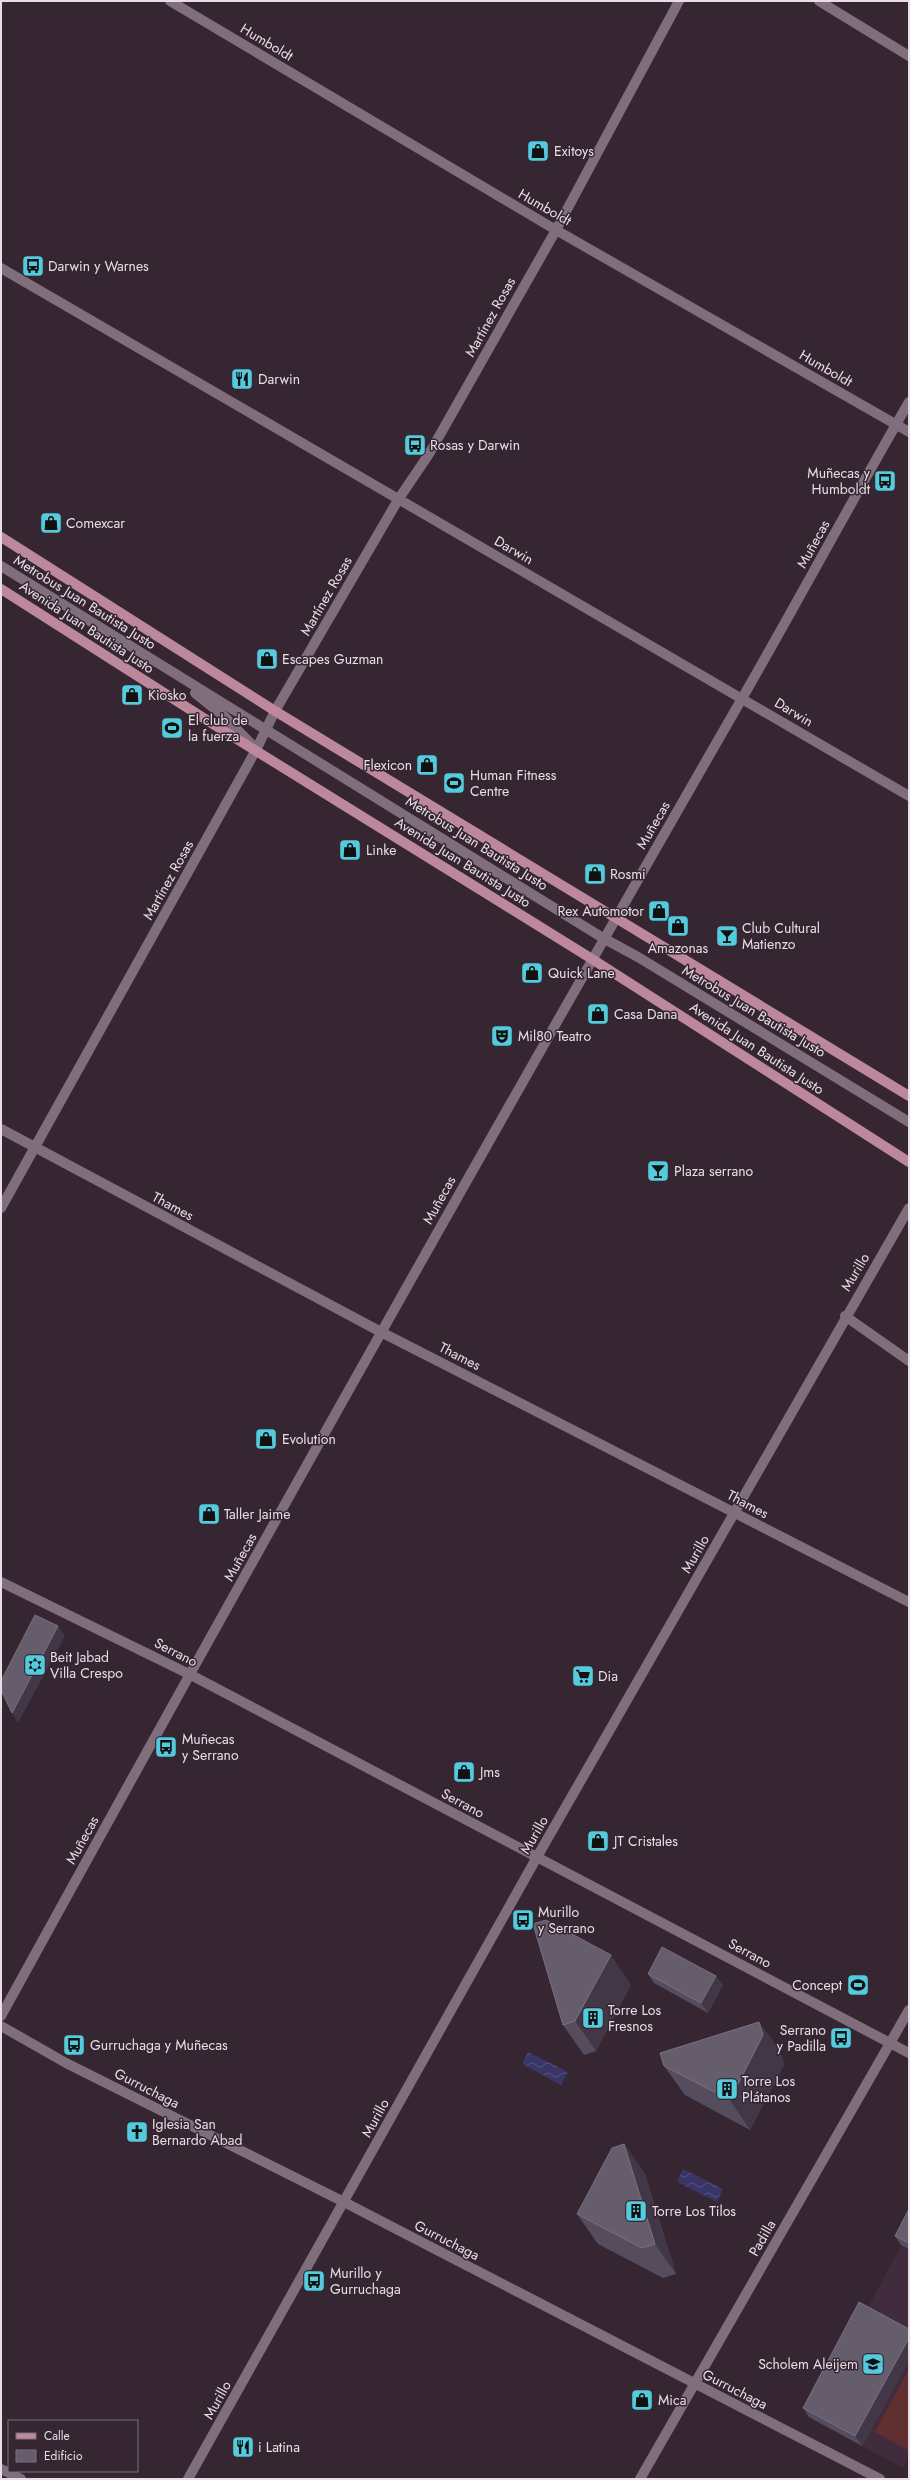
<svg xmlns="http://www.w3.org/2000/svg" width="910" height="2480" font-family="Jost,sans-serif">
  <style>
    .built { fill: #412c3d }
    .park { fill: #603030 }
    .water { fill: url(#water-waves) }
    .lines { fill: none; stroke-linecap: round; stroke-linejoin: round }
    .service { stroke: #806e7c; stroke-width: 10 }
    .minor { stroke: #806e7c; stroke-width: 10 }
    .primary { stroke: #bd879c; stroke-width: 10 }
    .wall { fill: #554d5d }
    .shaded-wall { fill: #423746 }
    .building { fill: #655d6c; stroke: #79717f }
    .labels { text-anchor: middle; stroke-width: 3; stroke-linejoin: round; paint-order: stroke }
    .street-label { font-size: 14px; fill: #e8dee6; stroke: #352632 }
    .poi-label { font-size: 14px; fill: #e8dee6; stroke: #352632; text-anchor: start }
  </style>
  <defs>
    <pattern id="water-waves" width="16" height="10" patternUnits="userSpaceOnUse"><rect width="16" height="10" fill="#393667"/><path d="M0 5q4-4 8 0t8 0" fill="none" stroke="#56537d"/></pattern>
  </defs>
  <rect width="100%" height="100%" fill="#352632"/>
  <!-- built -->
  <path class="built" d="M909,2231V2457L903,2468L809,2417Z"/>
  <!-- park -->
  <path class="park" d="M909,2369V2449L908,2450L875,2432Z"/>
  <!-- water -->
  <path class="water" d="M528,2052L568,2072L561,2085L522,2064Z
    M683,2169L723,2189L717,2202L677,2182Z"/>
  <g class="lines">
    <!-- service -->
    <path class="service" d="M1,566L603,938L638,957L909,1122
      M195,693L225,717L254,747"/>
    <!-- minor -->
    <path class="minor" d="M170,1L556,230L909,432
      M819,1L909,56
      M1,268L909,796
      M1,1129L381,1332L909,1602
      M1,1208L256,750L275,711L398,500L429,454L556,230L679,1
      M845,1316L909,1361
      M1,1582L191,1675L909,2053
      M1,2016C243,1576 489,1138 740,702C797,603 851,502 909,402
      M1,2026L66,2063L344,2202L880,2479
      M1,2469L21,2479
      M188,2479L537,1857L909,1208
      M640,2479L909,2010"/>
    <!-- primary -->
    <path class="primary" d="M1,537L275,711L909,1096
      M1,589L216,726L592,959L909,1162"/>
  </g>
  <!-- wall -->
  <path class="wall" d="M648,1974L723,1985L708,2013L654,1983Z
    M631,1985L596,2051L584,2055L563,2025Z
    M759,2022L780,2051L784,2065L750,2130L685,2095L664,2066Z
    M624,2144L645,2174L676,2274L663,2278L598,2244L577,2214Z
    M909,2209V2249L901,2245L895,2236Z
    M909,2329V2360L862,2446L809,2417L803,2408Z"/>
  <!-- shaded-wall -->
  <path class="shaded-wall" d="M58,1626L65,1636L18,1723L12,1713Z
    M611,1955L631,1985L596,2051L575,2021Z
    M716,1976L723,1985L708,2013L701,2003Z
    M759,2022L780,2051L784,2065L750,2130L730,2100Z
    M624,2144L645,2174L676,2274L655,2244Z
    M909,2338V2360L862,2446L855,2436Z"/>
  <!-- building -->
  <path class="building" d="M35,1615L58,1626L12,1713L1,1690V1681Z
    M546,1920L611,1955L575,2021L563,2025L533,1924Z
    M662,1947L716,1976L701,2003L648,1974Z
    M759,2022L763,2035L730,2100L664,2066L660,2053Z
    M624,2144L655,2244L642,2248L577,2214L612,2148Z
    M909,2209V2243L895,2236Z
    M859,2302L909,2329V2338L855,2436L803,2408Z"/>
  <!-- icons -->
  <defs>
    <g id="shop-square" transform="scale(1.15)"><rect x="-9" y="-9" width="18" height="18" rx="4" fill="#54cadd" stroke="#352632"/><path d="M-5-2.5h2.3a2.7 3.5 0 0 1 5.4 0H5L5.5 6h-11ZM-1.5-2.5h3a1.5 2.3 0 0 0-3 0Z" fill="#111"/></g>
    <g id="bus-square" transform="scale(1.15)"><rect x="-9" y="-9" width="18" height="18" rx="4" fill="#54cadd" stroke="#352632"/><path d="M-5-6H5V4H4V6H2V4H-2V6H-4V4H-5ZM-3.5-4V0h7V-4ZM-3.5 1.2v1.5H-2V1.2ZM2 1.2v1.5H3.5V1.2Z" fill="#111"/></g>
    <g id="restaurant-square" transform="scale(1.15)"><rect x="-9" y="-9" width="18" height="18" rx="4" fill="#54cadd" stroke="#352632"/><path d="M-5-6h1v4h1v-4h1v4h1v-4h1v5L-1.5 .5V6h-2V.5L-5-1ZM5-6V6H3V1.5H1.5Q1.5-4 5-6Z" fill="#111"/></g>
    <g id="stadium-square" transform="scale(1.15)"><rect x="-9" y="-9" width="18" height="18" rx="4" fill="#54cadd" stroke="#352632"/><path d="M0-5a6.5 5 0 1 0 0 10a6.5 5 0 1 0 0-10ZM-3.5-1.8h7v3.6h-7Z" fill="#111"/></g>
    <g id="bar-square" transform="scale(1.15)"><rect x="-9" y="-9" width="18" height="18" rx="4" fill="#54cadd" stroke="#352632"/><path d="M-6-5H6L.8 .8V4.5H3.5V6h-7V4.5H-.8V.8Z" fill="#111"/></g>
    <g id="theatre-square" transform="scale(1.15)"><rect x="-9" y="-9" width="18" height="18" rx="4" fill="#54cadd" stroke="#352632"/><path d="M-5-5.5Q0-4 5-5.5V0Q5 5 0 6Q-5 5-5 0ZM-3.3-2.5H-1v1.5H-3.3ZM1-2.5H3.3v1.5H1ZM-2.8 1Q0 5.5 2.8 1Z" fill="#111"/></g>
    <g id="synagogue-square" transform="scale(1.15)"><rect x="-9" y="-9" width="18" height="18" rx="4" fill="#54cadd" stroke="#352632"/><path d="M0-6.5L5.6 3.2H-5.6ZM0 6.5L5.6-3.2H-5.6Z" fill="#111"/></g>
    <g id="supermarket-square" transform="scale(1.15)"><rect x="-9" y="-9" width="18" height="18" rx="4" fill="#54cadd" stroke="#352632"/><path d="M-6-5.5h2.5l.6 2H6L4.5 2H-2.5L-4.4-4H-6ZM-1.5 3.2a1.3 1.3 0 1 0 .1 0ZM3 3.2a1.3 1.3 0 1 0 .1 0Z" fill="#111"/></g>
    <g id="building-square" transform="scale(1.15)"><rect x="-9" y="-9" width="18" height="18" rx="4" fill="#54cadd" stroke="#352632"/><path d="M-4-6H4V6H1V3H-1V6H-4ZM-2.5-4.3h1.7v1.8h-1.7ZM.8-4.3h1.7v1.8H.8ZM-2.5-1h1.7V.8h-1.7ZM.8-1h1.7V.8H.8Z" fill="#111"/></g>
    <g id="church-square" transform="scale(1.15)"><rect x="-9" y="-9" width="18" height="18" rx="4" fill="#54cadd" stroke="#352632"/><path d="M-1.2-6h2.4v3.5h3.3v2.4h-3.3V6h-2.4V-.1h-3.3v-2.4h3.3Z" fill="#111"/></g>
    <g id="school-square" transform="scale(1.15)"><rect x="-9" y="-9" width="18" height="18" rx="4" fill="#54cadd" stroke="#352632"/><path d="M0-5L7-2L0 1L-7-2ZM-4 1L0 2.5L4 1V4Q0 6-4 4Z" fill="#111"/></g>
  </defs>
  <g fill-rule="evenodd">
    <use href="#shop-square" x="538" y="151"/>
    <use href="#bus-square" x="33" y="266"/>
    <use href="#restaurant-square" x="242" y="379"/>
    <use href="#bus-square" x="415" y="445"/>
    <use href="#bus-square" x="885" y="481"/>
    <use href="#shop-square" x="51" y="523"/>
    <use href="#shop-square" x="267" y="659"/>
    <use href="#shop-square" x="132" y="695"/>
    <use href="#stadium-square" x="172" y="728"/>
    <use href="#shop-square" x="427" y="765"/>
    <use href="#stadium-square" x="454" y="783"/>
    <use href="#shop-square" x="350" y="850"/>
    <use href="#shop-square" x="595" y="874"/>
    <use href="#shop-square" x="659" y="911"/>
    <use href="#shop-square" x="678" y="926"/>
    <use href="#bar-square" x="727" y="936"/>
    <use href="#shop-square" x="532" y="973"/>
    <use href="#shop-square" x="598" y="1014"/>
    <use href="#theatre-square" x="502" y="1036"/>
    <use href="#bar-square" x="658" y="1171"/>
    <use href="#shop-square" x="266" y="1439"/>
    <use href="#shop-square" x="209" y="1514"/>
    <use href="#synagogue-square" x="35" y="1665"/>
    <use href="#supermarket-square" x="583" y="1676"/>
    <use href="#bus-square" x="166" y="1747"/>
    <use href="#shop-square" x="464" y="1772"/>
    <use href="#shop-square" x="598" y="1841"/>
    <use href="#bus-square" x="523" y="1920"/>
    <use href="#stadium-square" x="858" y="1985"/>
    <use href="#building-square" x="593" y="2018"/>
    <use href="#bus-square" x="841" y="2038"/>
    <use href="#bus-square" x="74" y="2045"/>
    <use href="#building-square" x="727" y="2089"/>
    <use href="#church-square" x="137" y="2132"/>
    <use href="#building-square" x="636" y="2211"/>
    <use href="#bus-square" x="314" y="2281"/>
    <use href="#school-square" x="873" y="2364"/>
    <use href="#shop-square" x="642" y="2400"/>
    <use href="#restaurant-square" x="243" y="2447"/>
  </g>
  <g class="labels">
    <!-- street labels -->
    <g class="street-label">
      <text transform="translate(267 42) rotate(31)" y="5">Humboldt</text>
      <text transform="translate(545 207) rotate(30)" y="5">Humboldt</text>
      <text transform="translate(490 317) rotate(-61)" y="5">Martínez Rosas</text>
      <text transform="translate(826 368) rotate(30)" y="5">Humboldt</text>
      <text transform="translate(813 544) rotate(-61)" y="5">Muñecas</text>
      <text transform="translate(514 550) rotate(30)" y="5">Darwin</text>
      <text transform="translate(326 596) rotate(-60)" y="5">Martínez Rosas</text>
      <text transform="translate(85 602) rotate(32)" y="5">Metrobus Juan Bautista Justo</text>
      <text transform="translate(87 627) rotate(33)" y="5">Avenida Juan Bautista Justo</text>
      <text transform="translate(794 712) rotate(31)" y="5">Darwin</text>
      <text transform="translate(653 825) rotate(-60)" y="5">Muñecas</text>
      <text transform="translate(477 843) rotate(32)" y="5">Metrobus Juan Bautista Justo</text>
      <text transform="translate(463 862) rotate(32)" y="5">Avenida Juan Bautista Justo</text>
      <text transform="translate(168 880) rotate(-61)" y="5">Martínez Rosas</text>
      <text transform="translate(754 1011) rotate(31)" y="5">Metrobus Juan Bautista Justo</text>
      <text transform="translate(757 1048) rotate(33)" y="5">Avenida Juan Bautista Justo</text>
      <text transform="translate(439 1200) rotate(-61)" y="5">Muñecas</text>
      <text transform="translate(173 1206) rotate(28)" y="5">Thames</text>
      <text transform="translate(855 1272) rotate(-59)" y="5">Murillo</text>
      <text transform="translate(460 1356) rotate(27)" y="5">Thames</text>
      <text transform="translate(748 1504) rotate(28)" y="5">Thames</text>
      <text transform="translate(695 1554) rotate(-60)" y="5">Murillo</text>
      <text transform="translate(240 1557) rotate(-61)" y="5">Muñecas</text>
      <text transform="translate(176 1652) rotate(27)" y="5">Serrano</text>
      <text transform="translate(463 1803) rotate(28)" y="5">Serrano</text>
      <text transform="translate(534 1835) rotate(-60)" y="5">Murillo</text>
      <text transform="translate(82 1840) rotate(-61)" y="5">Muñecas</text>
      <text transform="translate(750 1953) rotate(28)" y="5">Serrano</text>
      <text transform="translate(147 2088) rotate(27)" y="5">Gurruchaga</text>
      <text transform="translate(375 2118) rotate(-61)" y="5">Murillo</text>
      <text transform="translate(762 2238) rotate(-60)" y="5">Padilla</text>
      <text transform="translate(447 2240) rotate(27)" y="5">Gurruchaga</text>
      <text transform="translate(735 2389) rotate(27)" y="5">Gurruchaga</text>
      <text transform="translate(217 2400) rotate(-61)" y="5">Murillo</text>
    </g>
    <!-- poi labels -->
    <g class="poi-label">
      <text x="554" y="156">Exitoys</text>
      <text x="48" y="271">Darwin y Warnes</text>
      <text x="258" y="384">Darwin</text>
      <text x="430" y="450">Rosas y Darwin</text>
      <text x="870" y="478" text-anchor="end">Muñecas y<tspan x="870" dy="16">Humboldt</tspan></text>
      <text x="66" y="528">Comexcar</text>
      <text x="282" y="664">Escapes Guzman</text>
      <text x="148" y="700">Kiosko</text>
      <text x="188" y="725">El club de<tspan x="188" dy="16">la fuerza</tspan></text>
      <text x="412" y="770" text-anchor="end">Flexicon</text>
      <text x="470" y="780">Human Fitness<tspan x="470" dy="16">Centre</tspan></text>
      <text x="366" y="855">Linke</text>
      <text x="610" y="879">Rosmi</text>
      <text x="644" y="916" text-anchor="end">Rex Automotor</text>
      <text x="742" y="933">Club Cultural<tspan x="742" dy="16">Matienzo</tspan></text>
      <text x="678" y="953" text-anchor="middle">Amazonas</text>
      <text x="548" y="978">Quick Lane</text>
      <text x="614" y="1019">Casa Dana</text>
      <text x="518" y="1041">Mil80 Teatro</text>
      <text x="674" y="1176">Plaza serrano</text>
      <text x="282" y="1444">Evolution</text>
      <text x="224" y="1519">Taller Jaime</text>
      <text x="50" y="1662">Beit Jabad<tspan x="50" dy="16">Villa Crespo</tspan></text>
      <text x="598" y="1681">Dia</text>
      <text x="182" y="1744">Muñecas<tspan x="182" dy="16">y Serrano</tspan></text>
      <text x="480" y="1777">Jms</text>
      <text x="614" y="1846">JT Cristales</text>
      <text x="538" y="1917">Murillo<tspan x="538" dy="16">y Serrano</tspan></text>
      <text x="842" y="1990" text-anchor="end">Concept</text>
      <text x="608" y="2015">Torre Los<tspan x="608" dy="16">Fresnos</tspan></text>
      <text x="826" y="2035" text-anchor="end">Serrano<tspan x="826" dy="16">y Padilla</tspan></text>
      <text x="90" y="2050">Gurruchaga y Muñecas</text>
      <text x="742" y="2086">Torre Los<tspan x="742" dy="16">Plátanos</tspan></text>
      <text x="152" y="2129">Iglesia San<tspan x="152" dy="16">Bernardo Abad</tspan></text>
      <text x="652" y="2216">Torre Los Tilos</text>
      <text x="330" y="2278">Murillo y<tspan x="330" dy="16">Gurruchaga</tspan></text>
      <text x="858" y="2369" text-anchor="end">Scholem Aleijem</text>
      <text x="658" y="2405">Mica</text>
      <text x="258" y="2452">i Latina</text>
    </g>
  </g>
  <!-- border -->
  <rect width="910" height="2480" fill="none" stroke="#e8dee6" stroke-width="4"/>
  <!-- legend -->
  <rect x="8" y="2420" width="130" height="52" fill="#352632" stroke="#7d707a"/>
  <rect x="16" y="2433" width="20" height="6" fill="#bd879c" stroke="#7d707a"/>
  <text x="44" y="2440" font-size="12" fill="#e8dee6">Calle</text>
  <rect x="16" y="2450" width="20" height="12" fill="#655d6c" stroke="#7d707a"/>
  <text x="44" y="2460" font-size="12" fill="#e8dee6">Edificio</text>
</svg>
